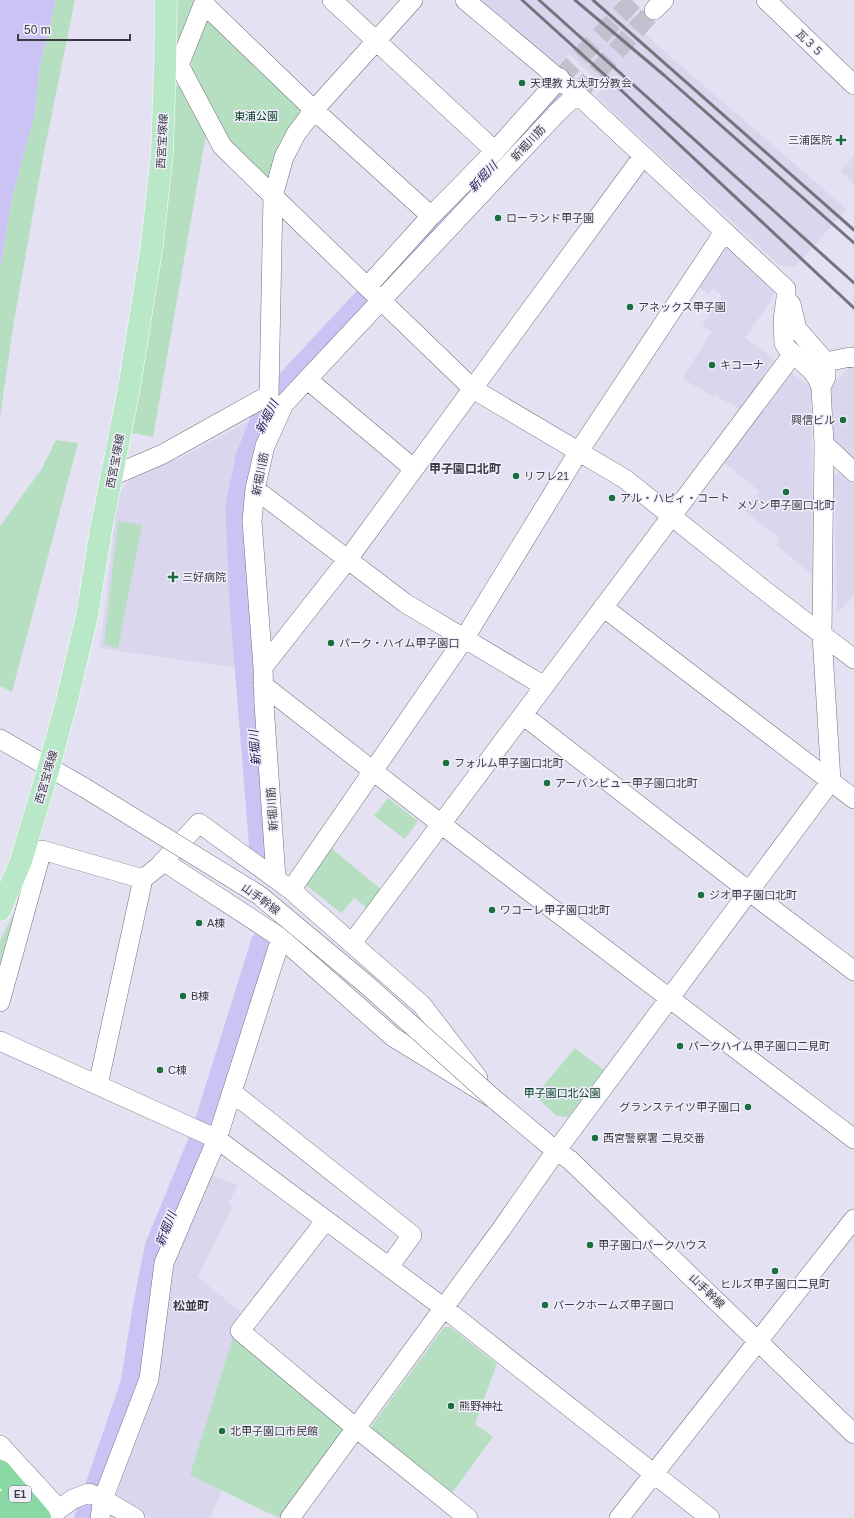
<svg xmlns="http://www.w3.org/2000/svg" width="854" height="1518" font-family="Arial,'Noto Sans JP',sans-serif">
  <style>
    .built { fill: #d9d6ed }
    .green { fill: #b6dfc2 }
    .water { fill: #cac3f3 }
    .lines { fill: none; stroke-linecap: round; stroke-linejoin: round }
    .river { stroke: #cac3f3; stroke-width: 27 }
    .minor-tunnel { stroke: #c2c1cf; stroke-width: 19; stroke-dasharray: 19 10; stroke-linecap: butt }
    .minor-casing { stroke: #72717f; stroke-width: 20 }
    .major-casing { stroke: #fff; stroke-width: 23 }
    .highway-casing { stroke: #fff; stroke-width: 23 }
    .minor { stroke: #fff; stroke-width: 19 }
    .major { stroke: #b9e8c8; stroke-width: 22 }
    .highway { stroke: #8ad9a4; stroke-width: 22 }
    .rail { stroke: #75747d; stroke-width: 3 }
    .minor-bridge-casing { stroke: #72717f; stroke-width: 20; stroke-linecap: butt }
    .minor-bridge { stroke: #fff; stroke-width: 19 }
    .poi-dot { fill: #1a6e40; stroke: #f1effc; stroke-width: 1.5 }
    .labels { text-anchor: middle; stroke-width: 3; stroke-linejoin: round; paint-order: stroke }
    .shield { fill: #f1effc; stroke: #727179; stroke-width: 1 }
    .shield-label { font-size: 10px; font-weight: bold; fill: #3c3b41 }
    .street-label { font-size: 11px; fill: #3c3b41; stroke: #f1effc }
    .poi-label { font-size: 11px; fill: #3c3b41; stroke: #f1effc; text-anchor: start }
    .park-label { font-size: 11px; fill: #094223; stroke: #f1effc }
    .water-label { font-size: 12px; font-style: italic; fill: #2f2058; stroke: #f1effc }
    .neighbourhood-label { font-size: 12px; font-weight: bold; fill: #3c3b41; stroke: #f1effc }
  </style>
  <rect width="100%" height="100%" fill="#e4e2f2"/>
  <!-- built -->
  <path class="built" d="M476,0H617L648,30L645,34L649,38L841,204L846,210L795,267L779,265L599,99L596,96L604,87L569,54L557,66Z
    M854,156V184L840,171Z
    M727,247L773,291V298L745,338L779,363L742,411L715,395L713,397L682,378L712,332L702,325L722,296L713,288L709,294L696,285L721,249Z
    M851,366L854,368V466L833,447L832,386Z
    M790,372L811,387L813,576L776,545L779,538L744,510L759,491L722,461Z
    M258,416L243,453L235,505L243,669L100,648L118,494L134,475L160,463L179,459Z
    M840,472L854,484V596L837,612L834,475Z
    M208,1174L237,1185L229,1203L232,1207L198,1277L244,1315L191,1475L222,1490L210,1518H150L118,1500L116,1496L151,1389L170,1269Z"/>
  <!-- green -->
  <path class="green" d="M56,0H75L43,157L14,321L0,417V270L13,194L35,113L40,64Z
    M175,0H200L179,49L174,46Z
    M208,18L304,109L272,178L263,177L227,143L192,77L191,52L202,22Z
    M184,84L207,129L153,437L128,432L171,146L176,86Z
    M56,440L78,443L12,692L0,686V526L41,470Z
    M118,521L142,525L118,648L104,644Z
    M388,798L418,821L405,839L374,816Z
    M329,846L384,892L370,910L354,898L341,913L307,886L305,882Z
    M16,909L18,910L0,978V941Z
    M575,1048L604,1070L568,1117L557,1116L535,1096Z
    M444,1327H450L497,1364L475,1424L493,1437L452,1493L371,1428L373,1424Z
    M234,1334L344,1429L303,1487L279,1518L190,1475Z"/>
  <!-- water -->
  <path class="water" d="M0,0H56L40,64L35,113L13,194L0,270Z"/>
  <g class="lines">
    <!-- river -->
    <path class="river" d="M263,851L243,602L239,507L249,458L265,417L280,393L561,92
      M88,1518L134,1384L146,1309L158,1248L204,1136L264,944"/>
    <!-- minor-tunnel -->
    <path class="minor-tunnel" d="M560,78L634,0
      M577,94L654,10"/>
    <!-- minor casing -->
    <g class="minor-casing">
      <path id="minor" d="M332,0L495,151
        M766,0L854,85
        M204,4L314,110L431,216
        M654,10L664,0
        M179,65L222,146L273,196L473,389L625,479L764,590L854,659
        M179,65L205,0
        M367,287L431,216L495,151L560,78
        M791,304L797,329L826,362V377L821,387
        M826,362L850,357L854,358
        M308,380L414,469
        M269,395L273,196L284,157L296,134L314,110L413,0
        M824,444L854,472
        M112,476L163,454L269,395
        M255,489L405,603L544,686
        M603,607L854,799
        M263,667L348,559L643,156
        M263,685L441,824L854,1139
        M523,715L750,892L854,971
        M0,739L85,788
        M163,861L281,938L393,1037L494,1099L556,1151L570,1160L854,1434
        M276,878L264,704L263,667L252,521L255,489L265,446L284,404L557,113L577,94
        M291,890L464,639L579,451L724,232
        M352,943L793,354
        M0,1002L42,850L143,879
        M0,1041L217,1139L444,1308L710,1518
        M98,1085L143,879L159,866L199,823L291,890L422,1005L478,1078
        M232,1092L412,1235L389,1267
        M326,1220L240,1331L356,1428L468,1518
        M0,1445L59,1509
        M47,1518L73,1499L89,1493L103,1499L135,1518
        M100,1518L103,1499L149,1379L164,1263L217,1139L281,938
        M290,1518L500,1231L556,1151L831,781L822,635L824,444L821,387L817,378L812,371L787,348L784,343L783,320L786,298V289L577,94L465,0
        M619,1518L854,1219"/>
    </g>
    <!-- major casing -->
    <g class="major-casing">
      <path id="major" d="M0,910L21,861L49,767L67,700L87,616L101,530L129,388L152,245L162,153L165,68L166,0"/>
    </g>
    <!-- highway casing -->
    <g class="highway-casing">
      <path id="highway" d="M0,1471L40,1518
        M0,1502L14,1518"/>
    </g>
    <!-- minor -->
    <use href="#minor" class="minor"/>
    <!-- major -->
    <use href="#major" class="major"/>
    <!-- highway -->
    <use href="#highway" class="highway"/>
    <!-- rail -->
    <path class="rail" d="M522,0L607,77L854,308
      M539,0L854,283
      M575,0L665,76L854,243
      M593,0L854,230"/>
    <!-- minor-bridge casing -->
    <g class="minor-bridge-casing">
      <path id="minor-bridge" d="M85,788L259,895L367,985L494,1099"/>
    </g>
    <!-- minor-bridge -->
    <use href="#minor-bridge" class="minor-bridge"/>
  </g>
  <!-- markers -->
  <g class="poi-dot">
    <circle cx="522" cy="83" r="4"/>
    <path d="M839 134h4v4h4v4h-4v4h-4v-4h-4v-4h4z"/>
    <circle cx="498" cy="218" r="4"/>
    <circle cx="630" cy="307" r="4"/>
    <circle cx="712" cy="365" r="4"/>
    <circle cx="843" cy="420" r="4"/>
    <circle cx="516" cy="476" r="4"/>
    <circle cx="786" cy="492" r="4"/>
    <circle cx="612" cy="498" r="4"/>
    <path d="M171 571h4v4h4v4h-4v4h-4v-4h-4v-4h4z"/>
    <circle cx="331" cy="643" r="4"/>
    <circle cx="446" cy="763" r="4"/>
    <circle cx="547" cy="783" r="4"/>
    <circle cx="701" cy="895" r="4"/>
    <circle cx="492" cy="910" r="4"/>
    <circle cx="199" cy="923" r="4"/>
    <circle cx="183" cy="996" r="4"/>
    <circle cx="680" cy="1046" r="4"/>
    <circle cx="160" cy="1070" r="4"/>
    <circle cx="748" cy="1107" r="4"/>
    <circle cx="595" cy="1138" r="4"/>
    <circle cx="590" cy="1245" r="4"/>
    <circle cx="775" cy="1271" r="4"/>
    <circle cx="545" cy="1305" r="4"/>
    <circle cx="451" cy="1406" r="4"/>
    <circle cx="222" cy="1431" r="4"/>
  </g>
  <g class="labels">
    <!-- shield labels -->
    <rect class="shield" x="9" y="1486" width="22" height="16" rx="3"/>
    <g class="shield-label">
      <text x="20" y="1498">E1</text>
    </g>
    <!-- street labels -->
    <g class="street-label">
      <text transform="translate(810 43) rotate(44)" y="4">瓦３５</text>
      <text transform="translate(162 141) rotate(-87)" y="4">西宮宝塚線</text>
      <text transform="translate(528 143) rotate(-47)" y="4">新堀川筋</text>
      <text transform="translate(115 461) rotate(-79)" y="4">西宮宝塚線</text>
      <text transform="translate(260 474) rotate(-79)" y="4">新堀川筋</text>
      <text transform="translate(46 777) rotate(-74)" y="4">西宮宝塚線</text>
      <text transform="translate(272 809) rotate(-94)" y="4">新堀川筋</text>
      <text transform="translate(261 899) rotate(36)" y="4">山手幹線</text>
      <text transform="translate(707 1291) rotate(44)" y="4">山手幹線</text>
    </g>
    <!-- poi labels -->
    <g class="poi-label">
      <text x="530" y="87">天理教 丸太町分教会</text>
      <text x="832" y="144" text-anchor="end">三浦医院</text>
      <text x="506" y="222">ローランド甲子園</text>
      <text x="638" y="311">アネックス甲子園</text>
      <text x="720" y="369">キコーナ</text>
      <text x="835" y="424" text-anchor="end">興信ビル</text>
      <text x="524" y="480">リフレ21</text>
      <text x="620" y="502">アル・ハピィ・コート</text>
      <text x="786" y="509" text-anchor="middle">メゾン甲子園口北町</text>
      <text x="182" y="581">三好病院</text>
      <text x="339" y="647">パーク・ハイム甲子園口</text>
      <text x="454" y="767">フォルム甲子園口北町</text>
      <text x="555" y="787">アーバンビュー甲子園口北町</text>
      <text x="709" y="899">ジオ甲子園口北町</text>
      <text x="500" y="914">ワコーレ甲子園口北町</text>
      <text x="207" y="927">A棟</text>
      <text x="191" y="1000">B棟</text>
      <text x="688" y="1050">パークハイム甲子園口二見町</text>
      <text x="168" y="1074">C棟</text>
      <text x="740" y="1111" text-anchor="end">グランステイツ甲子園口</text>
      <text x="603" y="1142">西宮警察署 二見交番</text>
      <text x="598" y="1249">甲子園口パークハウス</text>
      <text x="775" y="1288" text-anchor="middle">ヒルズ甲子園口二見町</text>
      <text x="553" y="1309">パークホームズ甲子園口</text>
      <text x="459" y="1410">熊野神社</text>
      <text x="230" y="1435">北甲子園口市民館</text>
    </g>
    <!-- park labels -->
    <g class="park-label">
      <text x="256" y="120">東浦公園</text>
      <text x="562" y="1097">甲子園口北公園</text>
    </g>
    <!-- water labels -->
    <g class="water-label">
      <text transform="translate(483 177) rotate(-47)" y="4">新堀川</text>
      <text transform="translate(267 417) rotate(-63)" y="4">新堀川</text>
      <text transform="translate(255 748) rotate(-95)" y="4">新堀川</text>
      <text transform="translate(166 1229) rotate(-69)" y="4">新堀川</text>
    </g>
    <!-- neighbourhood labels -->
    <g class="neighbourhood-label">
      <text x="465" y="473">甲子園口北町</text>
      <text x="191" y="1310">松並町</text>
    </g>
  </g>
  <!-- scale -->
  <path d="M18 34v6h112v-6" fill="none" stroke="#3c3b41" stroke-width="2"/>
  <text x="24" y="34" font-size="12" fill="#3c3b41" stroke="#f1effc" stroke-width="3" paint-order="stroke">50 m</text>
</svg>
